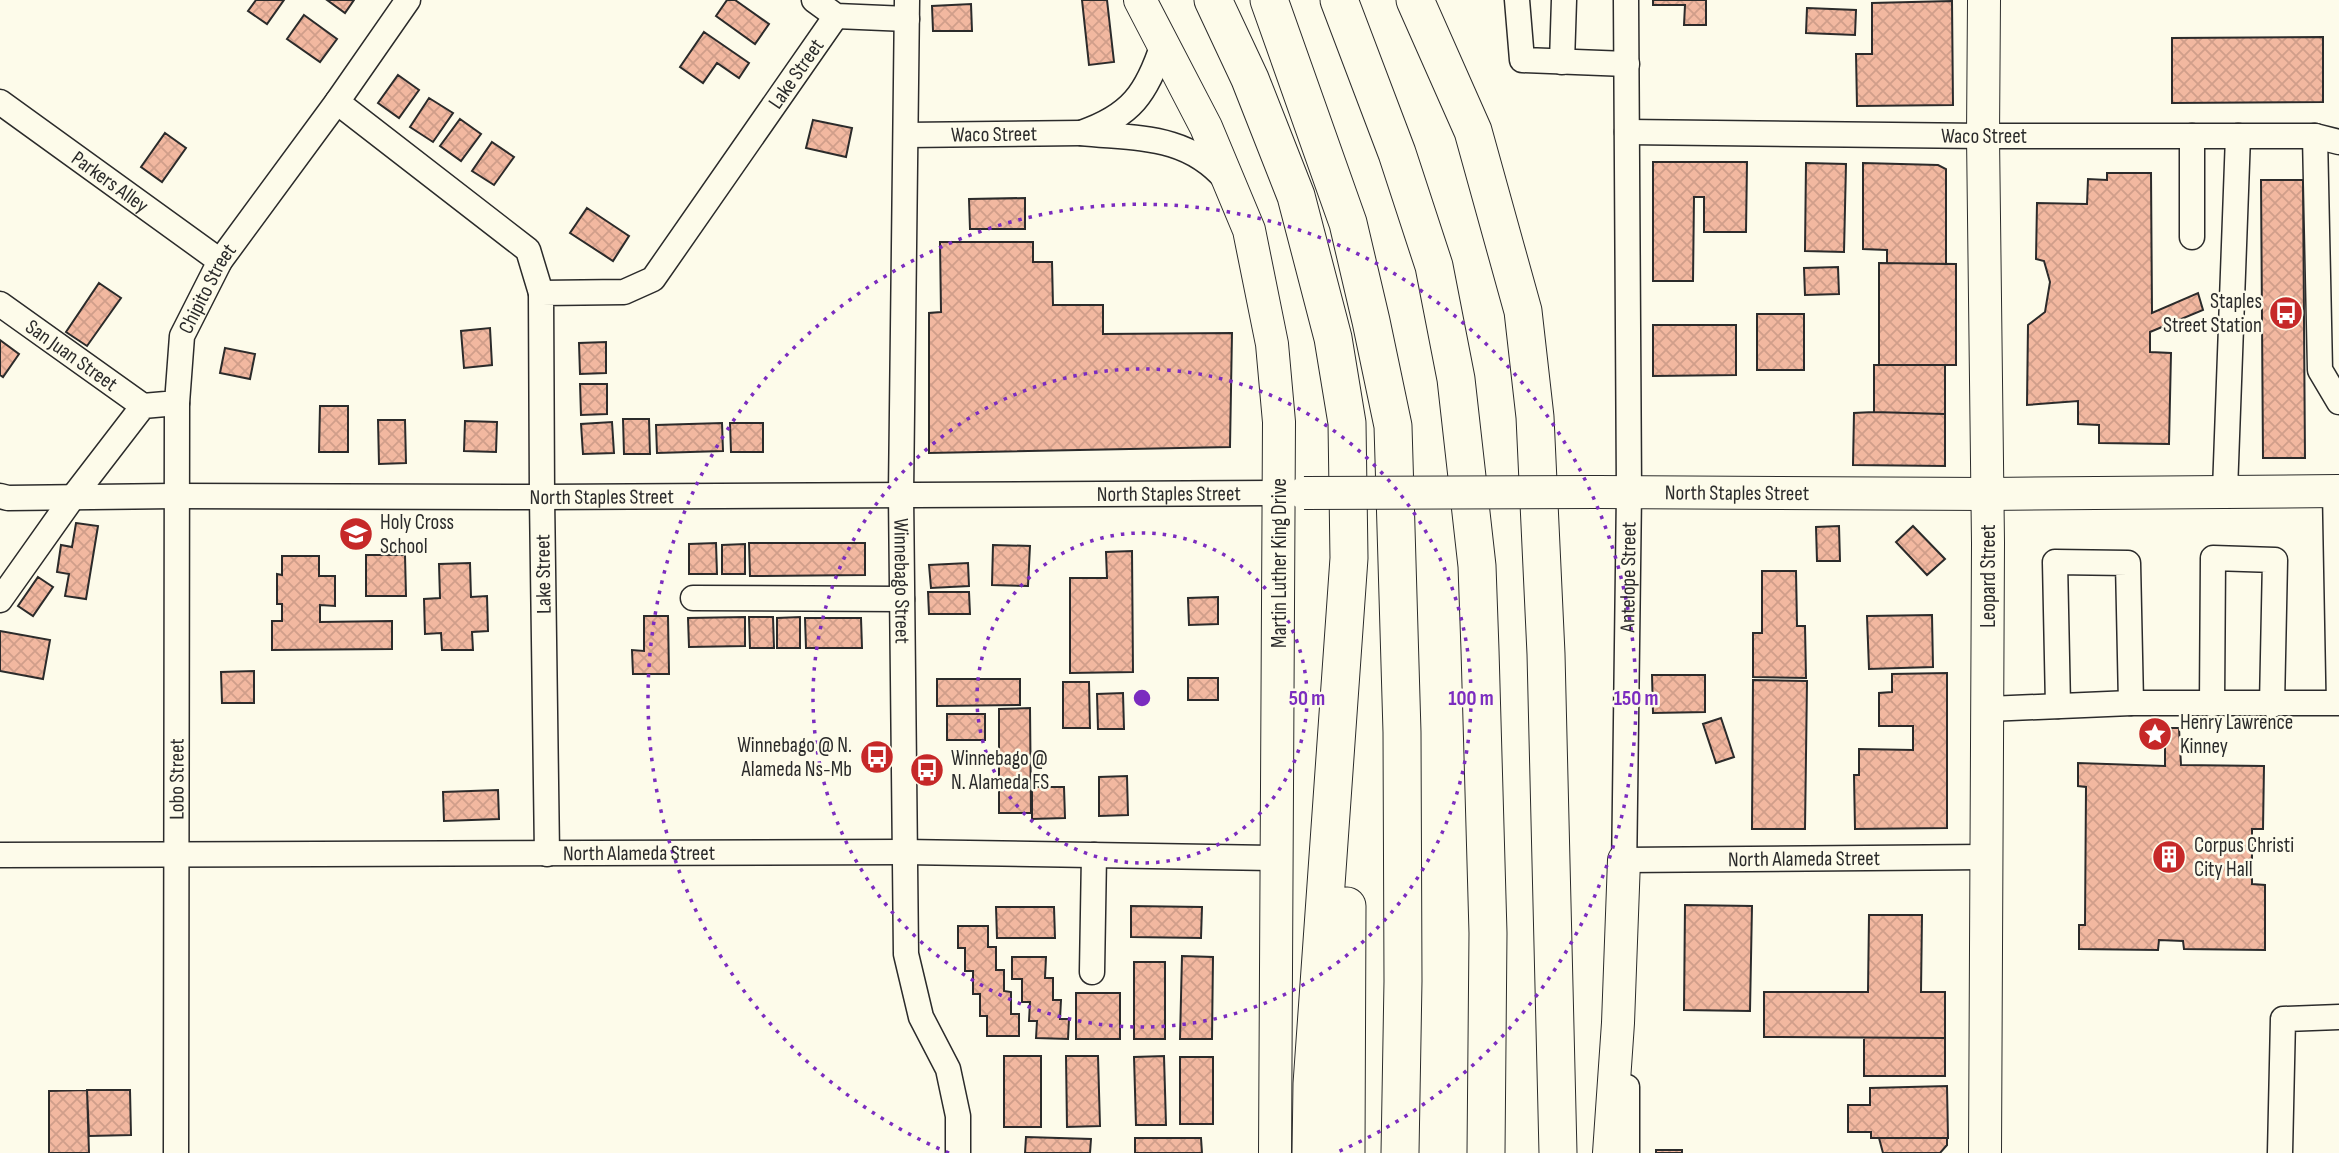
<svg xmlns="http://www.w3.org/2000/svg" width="2339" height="1153" font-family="'Sofia Sans Condensed',sans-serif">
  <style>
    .building { fill: url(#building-cross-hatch); stroke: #2b2b2b; stroke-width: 2 }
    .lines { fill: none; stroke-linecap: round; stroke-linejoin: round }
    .minor-casing { stroke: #2b2b2b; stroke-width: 27 }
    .major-casing { stroke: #2b2b2b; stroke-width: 34 }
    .highway-casing { stroke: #2b2b2b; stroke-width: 39 }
    .minor { stroke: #fdfbea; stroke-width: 24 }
    .major { stroke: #fdfbea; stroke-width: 32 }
    .highway { stroke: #fdfbea; stroke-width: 37 }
    .major-bridge-casing { stroke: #2b2b2b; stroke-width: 34; stroke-linecap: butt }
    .major-bridge { stroke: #fdfbea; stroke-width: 32 }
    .ring { fill: none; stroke: #7b2cbf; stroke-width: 3.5; stroke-dasharray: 3.5 7 }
    .labels { text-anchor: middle; stroke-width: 5; stroke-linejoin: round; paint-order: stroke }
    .street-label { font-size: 21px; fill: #2b2b2b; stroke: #fdfbea }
    .poi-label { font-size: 21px; fill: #2b2b2b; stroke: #fdfbea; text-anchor: start }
    .centre { fill: #7b2cbf; stroke: #fdfbea; stroke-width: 3.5 }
    .ring-label { font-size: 21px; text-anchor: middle; font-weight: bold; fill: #7b2cbf; stroke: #fdfbea; stroke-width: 5; stroke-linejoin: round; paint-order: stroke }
  </style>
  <defs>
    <pattern id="building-cross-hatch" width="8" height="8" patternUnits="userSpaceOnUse" patternTransform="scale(1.75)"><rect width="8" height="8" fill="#f2b8a0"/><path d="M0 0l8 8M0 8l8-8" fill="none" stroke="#d09e8a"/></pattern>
  </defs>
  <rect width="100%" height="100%" fill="#fdfbea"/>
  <!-- building -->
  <path class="building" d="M256,0H284L267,24L248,11Z
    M327,0H354L345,13Z
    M727,0H735L769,24L755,44L716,16Z
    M1082,0H1107L1114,62L1089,65Z
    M1653,0H1706V25H1684L1685,5H1653Z
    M1952,1L1953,105L1857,106L1856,54H1872V3Z
    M971,4L972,31H933L932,6Z
    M1807,8L1856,10L1855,35L1806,33Z
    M304,15L337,39L320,62L287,39Z
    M704,32L749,63L739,78L717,63L703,83L680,67Z
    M2323,37V102L2172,103V38Z
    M398,75L419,90L399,118L378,103Z
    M429,98L453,113L433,142L410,127Z
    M460,119L481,134L461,161L440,146Z
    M813,120L852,128L846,157L806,148Z
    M165,133L186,148L162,182L141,167Z
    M492,142L514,157L494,185L472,171Z
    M1653,162H1747L1746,232H1704V197H1694L1693,281H1653Z
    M1806,163L1846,164L1844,252L1805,251Z
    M1863,163L1938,165L1946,169V264L1887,263V250L1863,249Z
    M2107,173H2151L2152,313L2198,293L2203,310L2150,332V352L2171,353L2169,444L2099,443V425L2078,424V401L2027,405L2028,325L2045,312L2050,282L2044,261L2036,259L2037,203L2087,204L2088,179L2107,180Z
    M2261,180H2303L2305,458H2263Z
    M1025,198V229H970L969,199Z
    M587,208L629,236L613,261L570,233Z
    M940,242H1033V262H1052L1053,305H1103V334L1232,333L1230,447L929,453V313L941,312Z
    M1879,263L1956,264V365H1879Z
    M1838,267L1839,294L1805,295L1804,268Z
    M99,283L121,298L87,346L66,332Z
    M1757,314H1804V370H1757Z
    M1653,325H1736V375L1653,376Z
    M490,328L492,365L464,368L461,331Z
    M0,340L19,354L3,377L0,375Z
    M606,342V373L580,374L579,343Z
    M225,348L255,354L250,379L220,373Z
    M1874,365H1945V414L1874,412Z
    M580,384H607V414L581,415Z
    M320,406H348V452H319Z
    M1874,412L1945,414V466L1853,465L1854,413Z
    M623,419H649L650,454H624Z
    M378,420H405L406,463L379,464Z
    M465,421L497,422L496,452L464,451Z
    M612,422L614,453L583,454L581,424Z
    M722,423L723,451L657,453L656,425Z
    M730,423H763V452H731Z
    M76,523L98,526L86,599L65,596L69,574L57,572L61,545L72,547Z
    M1839,526L1840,561H1817L1816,527Z
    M1913,526L1945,559L1927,575L1896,542Z
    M716,543L717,574H689V544Z
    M749,543H865V575L750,576Z
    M745,544V574H722V545Z
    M993,545L1030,546L1028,586L992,585Z
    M1132,551L1133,672L1070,673V578H1107L1106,552Z
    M366,555H405L406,596H366Z
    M282,556H319V576H335V606L320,605V622L392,621V649L272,650V621H282V604H277V574L282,575Z
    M470,563L471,597L487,596L488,631L472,632L473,650H442L441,633L425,634L424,599L440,598L439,564Z
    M968,563L969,586L931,588L929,565Z
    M1762,571H1796L1797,626H1805L1806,678L1753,677V633H1762Z
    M38,577L53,587L33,616L18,606Z
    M928,592H969L970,614H929Z
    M1218,597V624L1189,625L1188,598Z
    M1932,615L1933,667L1869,669L1867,616Z
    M644,616H668L669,674H633L632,650L644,651Z
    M745,617V646L689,647L688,618Z
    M749,617H773L774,648H750Z
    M800,617V648H777V618Z
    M805,618H861L862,648H806Z
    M0,631L50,640L43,679L0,671Z
    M254,671V703H222L221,672Z
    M1947,673V828L1855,829L1854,775H1859V749L1913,750V726H1879V693L1892,692V674Z
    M1652,675H1705V712L1653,713Z
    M1188,678H1218V700H1188Z
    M937,679H1020V705L937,706Z
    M1753,680L1807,681L1805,829H1752Z
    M1063,682H1089L1090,728H1063Z
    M1123,693L1124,729H1098L1097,694Z
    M1030,708L1031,813H999V709Z
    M947,714H985V740H947Z
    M1721,718L1734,757L1716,763L1703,724Z
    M2165,728H2179L2181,765L2264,766L2263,829H2252V884L2265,885V950L2184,949L2183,941L2159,940L2158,950L2079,949V925H2085L2086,787L2078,786V763L2165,766Z
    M1127,776L1128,815L1099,816V777Z
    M1032,787H1064L1065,818L1032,819Z
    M498,790L499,819L444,821L443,792Z
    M1685,905L1752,906L1750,1011L1684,1010Z
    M1131,906L1202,907L1201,938L1131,937Z
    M996,907H1054L1055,938H997Z
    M1869,915H1922L1921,992H1945V1038L1764,1037V992H1868Z
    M958,926H988V947H996V970H1004V991L1011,992V1014H1019V1036H987V1016H980V994H973V971H965V948H958Z
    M1182,956L1213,957L1212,1039H1180Z
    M1012,957H1046L1045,978H1053V1000H1061L1060,1019H1069L1068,1039L1036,1038L1037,1021H1029L1030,1002H1022V979H1012Z
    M1134,962H1165V1039H1134Z
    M1076,993H1120V1039H1076Z
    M1864,1038H1945V1076H1864Z
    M1004,1056H1041V1127H1004Z
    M1066,1056H1098L1100,1126L1067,1127Z
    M1164,1056L1166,1125H1136L1134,1057Z
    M1180,1057H1213V1124H1180Z
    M1947,1086L1948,1138H1871V1132H1848V1105H1870V1088Z
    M87,1090L89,1153H49V1091Z
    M87,1090H130L131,1135L89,1136Z
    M1026,1137L1091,1139L1090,1153H1025Z
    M1135,1138H1201L1202,1153H1135Z
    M1879,1138H1947V1145L1940,1153H1883Z
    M1656,1150H1682V1153H1656Z"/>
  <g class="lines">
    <!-- minor casing -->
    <g class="minor-casing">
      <g id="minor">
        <path d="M814,0L836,16L907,19"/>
        <path id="s1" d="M907,0L901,494L906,954L921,1017L948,1069L958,1116V1153"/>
        <path d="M1517,0L1522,60L1627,64"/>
        <path d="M1163,44C1147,93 1131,116 1081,133C1137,139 1186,134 1226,180"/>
        <path d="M1562,62L1564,0"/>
        <path id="s2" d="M0,102L220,261"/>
        <path d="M337,102L528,250L541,293"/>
        <path id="s3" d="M1627,132L1983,136H2315L2339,142"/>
        <path id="s4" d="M906,135L1081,133"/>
        <path d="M2315,136L2320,370L2339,402"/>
        <path d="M2192,237V136"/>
        <path id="s5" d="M0,304L143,406"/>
        <path d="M2225,491L2238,136"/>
        <path id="s6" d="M0,496L8,498L175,496L542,497L1279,493"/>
        <path d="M693,598L902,599"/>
        <path id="s7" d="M0,600L73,497L143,406L177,403L182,336L220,261L337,102L408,0"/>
        <path d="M2212,704L2213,558L2275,560L2272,705"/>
        <path d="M2058,706L2055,562L2128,563L2131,703"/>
        <path d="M1988,709L2131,703H2339L2335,491"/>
        <path id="s8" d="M547,854L542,497L541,293L624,292L653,279L836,16"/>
        <path id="s9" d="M0,855L904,852L1277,858"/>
        <path id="s10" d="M1624,860L1986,857"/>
        <path id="s11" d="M1624,876L1629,492L1626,0"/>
        <path d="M1092,972L1094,855"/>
        <path d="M1627,1087V1153"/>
        <path id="s12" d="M176,1153L177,403"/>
        <path d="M2280,1153L2283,1019L2339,1017"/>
      </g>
    </g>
    <!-- major casing -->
    <g class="major-casing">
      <g id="major">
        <path d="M1140,0L1206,127L1249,230L1272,344L1279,422L1275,1153"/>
        <path d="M1984,0L1983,136L1988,543L1985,1153"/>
        <path id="s13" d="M1597,492L1988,494L2339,491"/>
        <path d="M1609,1153L1618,1023L1624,860"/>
      </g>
    </g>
    <!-- highway casing -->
    <g class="highway-casing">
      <path id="highway" d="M1213,0L1250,79L1296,196L1333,338L1347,423L1349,558L1312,1084L1311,1153
        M1269,0L1348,223L1371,321L1393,426L1402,732L1403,981L1400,1153
        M1339,0L1397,153L1434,266L1456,379L1477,566L1480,650L1488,933L1486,1153
        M1415,0L1473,131L1523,311L1535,417L1546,654L1558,1153
        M1346,1153L1347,906"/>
    </g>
    <!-- minor -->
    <use href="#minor" class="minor"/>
    <!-- major -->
    <use href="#major" class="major"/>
    <!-- highway -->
    <use href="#highway" class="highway"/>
    <!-- major-bridge casing -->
    <g class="major-bridge-casing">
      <path id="major-bridge" d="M1304,493L1597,492"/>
    </g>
    <!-- major-bridge -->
    <use href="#major-bridge" class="major-bridge"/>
  </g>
  <!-- distance rings -->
  <g class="ring">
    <circle cx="1142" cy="698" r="165"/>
    <circle cx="1142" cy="698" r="329"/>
    <path d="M949 1153A494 494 0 1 1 1335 1153"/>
  </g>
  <!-- icons -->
  <defs>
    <g id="bus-disc" transform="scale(1.75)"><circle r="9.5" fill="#c62828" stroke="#fdfbea"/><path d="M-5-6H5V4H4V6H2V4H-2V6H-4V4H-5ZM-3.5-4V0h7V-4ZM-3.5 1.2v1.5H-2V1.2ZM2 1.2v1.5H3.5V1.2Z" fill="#fff"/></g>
    <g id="school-disc" transform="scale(1.75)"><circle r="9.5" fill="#c62828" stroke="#fdfbea"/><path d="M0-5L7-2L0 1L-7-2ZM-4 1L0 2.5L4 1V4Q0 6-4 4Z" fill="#fff"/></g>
    <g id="sight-disc" transform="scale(1.75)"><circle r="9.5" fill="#c62828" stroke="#fdfbea"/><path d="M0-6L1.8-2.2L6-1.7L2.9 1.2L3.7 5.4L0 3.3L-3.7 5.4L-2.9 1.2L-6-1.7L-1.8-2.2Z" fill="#fff"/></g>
    <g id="building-disc" transform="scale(1.75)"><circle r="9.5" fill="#c62828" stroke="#fdfbea"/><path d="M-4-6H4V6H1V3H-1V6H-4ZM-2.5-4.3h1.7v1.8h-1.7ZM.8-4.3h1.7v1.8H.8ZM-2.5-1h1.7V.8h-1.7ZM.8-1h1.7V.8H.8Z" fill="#fff"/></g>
  </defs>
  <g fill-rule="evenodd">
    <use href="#bus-disc" x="2286" y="313"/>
    <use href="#school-disc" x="356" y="534"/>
    <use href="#sight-disc" x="2155" y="734"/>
    <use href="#bus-disc" x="877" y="757"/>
    <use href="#bus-disc" x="927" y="770"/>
    <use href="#building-disc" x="2169" y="857"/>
  </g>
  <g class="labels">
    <!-- street labels -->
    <g class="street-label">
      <text dy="7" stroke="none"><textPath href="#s8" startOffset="926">Lake Street</textPath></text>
      <text dy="7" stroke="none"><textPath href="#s4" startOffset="88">Waco Street</textPath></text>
      <text dy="7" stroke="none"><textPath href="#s3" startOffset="357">Waco Street</textPath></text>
      <text dy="7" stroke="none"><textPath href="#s2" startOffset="136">Parkers Alley</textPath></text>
      <text dy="7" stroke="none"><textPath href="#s7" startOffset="396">Chipito Street</textPath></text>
      <text dy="7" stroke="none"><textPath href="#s5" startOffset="88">San Juan Street</textPath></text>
      <text dy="7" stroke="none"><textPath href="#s13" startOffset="140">North Staples Street</textPath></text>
      <text dy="7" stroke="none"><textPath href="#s6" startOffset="1169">North Staples Street</textPath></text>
      <text dy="7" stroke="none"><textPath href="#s6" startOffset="602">North Staples Street</textPath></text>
      <text transform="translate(1279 563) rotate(-90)" y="7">Martin Luther King Drive</text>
      <text transform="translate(543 574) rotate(-91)" y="7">Lake Street</text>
      <text transform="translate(1988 576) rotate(-90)" y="7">Leopard Street</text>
      <text dy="7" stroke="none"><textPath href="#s11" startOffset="299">Antelope Street</textPath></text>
      <text dy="7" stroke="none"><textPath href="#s1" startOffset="581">Winnebago Street</textPath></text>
      <text dy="7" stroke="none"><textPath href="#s12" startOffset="374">Lobo Street</textPath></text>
      <text dy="7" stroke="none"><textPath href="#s9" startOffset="639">North Alameda Street</textPath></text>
      <text dy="7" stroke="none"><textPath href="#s10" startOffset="180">North Alameda Street</textPath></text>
    </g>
    <!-- poi labels -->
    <g class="poi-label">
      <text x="2262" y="308" text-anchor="end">Staples<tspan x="2262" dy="24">Street Station</tspan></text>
      <text x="380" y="529">Holy Cross<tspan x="380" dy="24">School</tspan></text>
      <text x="2180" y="729">Henry Lawrence<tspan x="2180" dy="24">Kinney</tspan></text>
      <text x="852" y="752" text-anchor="end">Winnebago @ N.<tspan x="852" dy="24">Alameda Ns-Mb</tspan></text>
      <text x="951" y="765">Winnebago @<tspan x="951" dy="24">N. Alameda FS</tspan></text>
      <text x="2194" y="852">Corpus Christi<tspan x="2194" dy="24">City Hall</tspan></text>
    </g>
  </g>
  <circle cx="1142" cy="698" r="10" class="centre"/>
  <g class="ring-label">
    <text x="1307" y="705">50 m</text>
    <text x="1471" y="705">100 m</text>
    <text x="1636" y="705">150 m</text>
  </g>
</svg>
